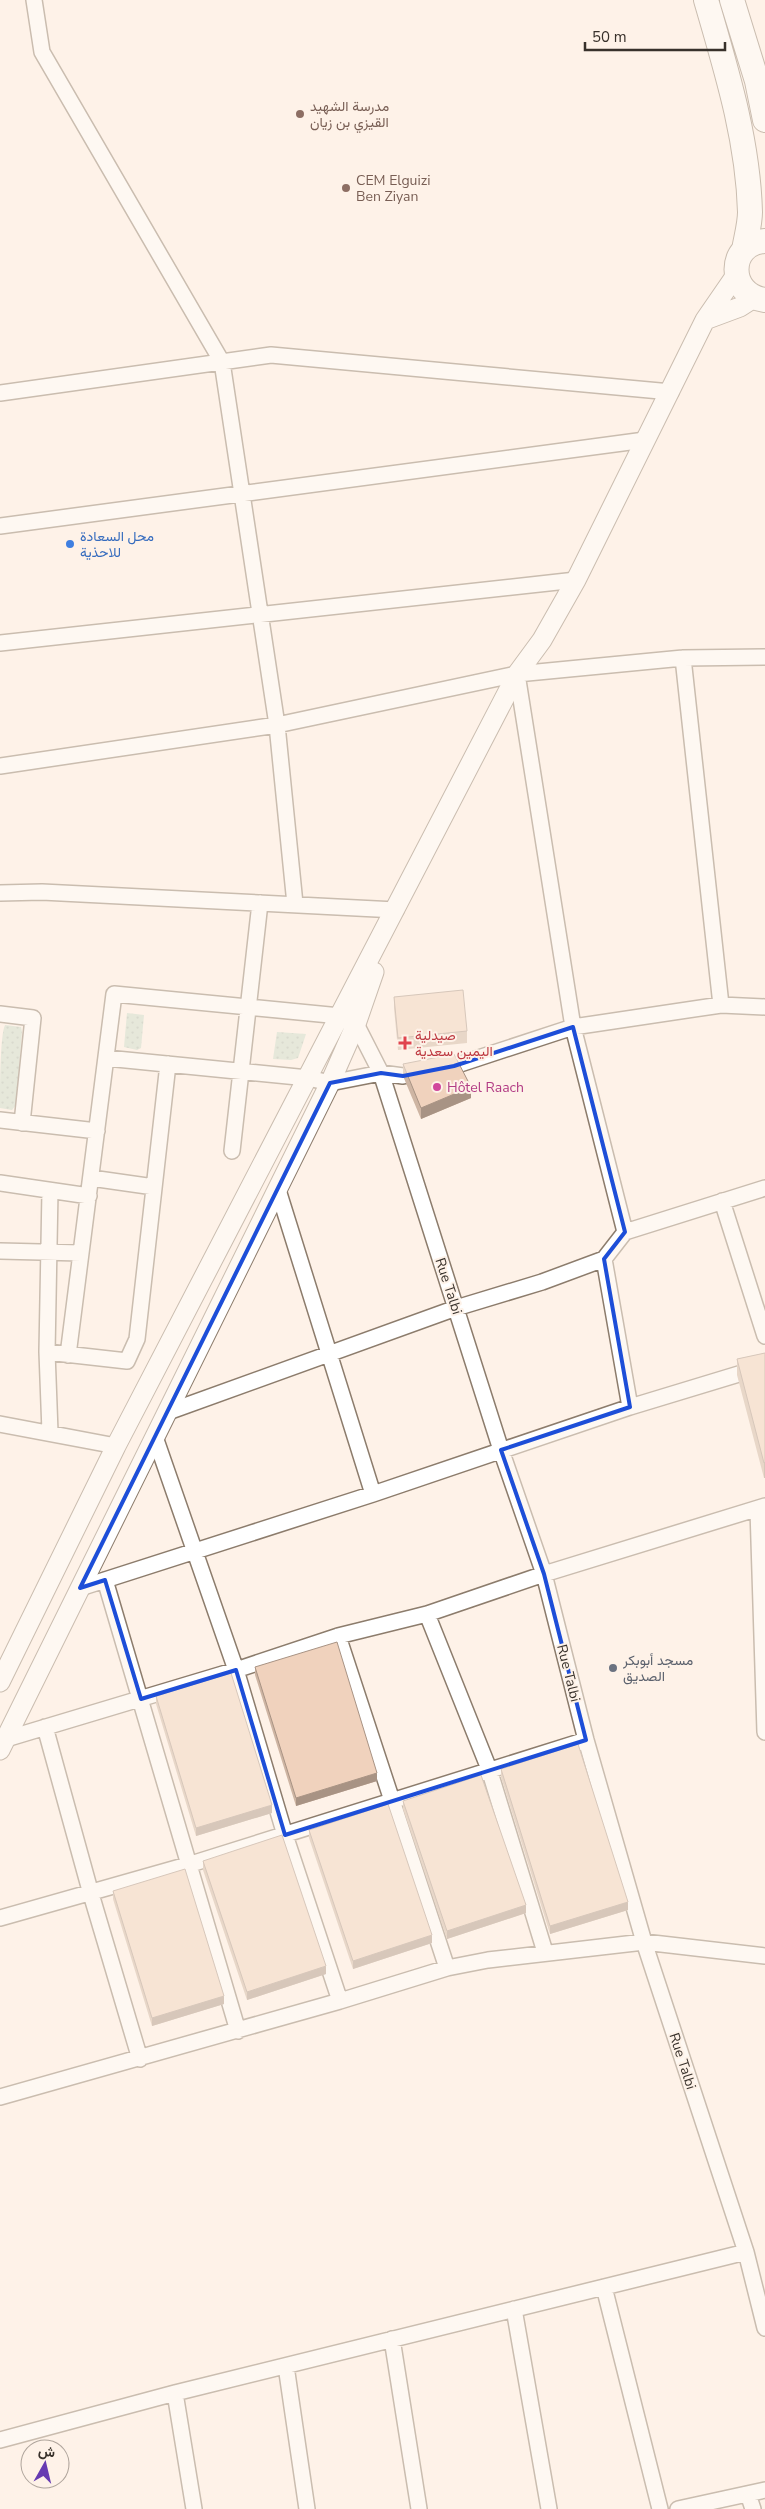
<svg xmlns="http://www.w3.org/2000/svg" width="765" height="2509" font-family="'Nunito Sans',Vazirmatn,sans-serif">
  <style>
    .grass { fill: url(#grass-dots) }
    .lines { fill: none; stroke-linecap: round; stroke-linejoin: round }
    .minor-casing { stroke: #8c7c6c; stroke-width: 18 }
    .tertiary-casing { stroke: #8c7c6c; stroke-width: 21 }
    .primary-casing { stroke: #8c7c6c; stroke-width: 26 }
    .minor { stroke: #fff; stroke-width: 15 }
    .tertiary { stroke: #fff; stroke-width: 19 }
    .primary { stroke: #fff; stroke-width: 24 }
    .wall { fill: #ceb5a3 }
    .shaded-wall { fill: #a89384 }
    .building { fill: #f0d2bd; stroke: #a89384 }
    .marked { fill: none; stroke: #1d4ed8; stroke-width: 4; stroke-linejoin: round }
    .education-dot { fill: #8d6e63; stroke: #fef2e8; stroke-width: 2 }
    .shop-dot { fill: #3f7fe0; stroke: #fef2e8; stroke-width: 2 }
    .health-dot { fill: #e0444e; stroke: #fef2e8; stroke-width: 2 }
    .hotel-dot { fill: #d1479c; stroke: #fef2e8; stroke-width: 2 }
    .worship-dot { fill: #6b7280; stroke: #fef2e8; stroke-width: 2 }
    .labels { text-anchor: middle; stroke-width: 4; stroke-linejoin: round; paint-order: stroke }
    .education-label { font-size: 14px; fill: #785e54; stroke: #fef2e8; text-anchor: start }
    .shop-label { font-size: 14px; fill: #366cbe; stroke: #fef2e8; text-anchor: start }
    .health-label { font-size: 14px; fill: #be3a42; stroke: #fef2e8; text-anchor: start }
    .hotel-label { font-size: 14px; fill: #b23c85; stroke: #fef2e8; text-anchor: start }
    .street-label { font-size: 14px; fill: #38312b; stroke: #fef2e8 }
    .worship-label { font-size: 14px; fill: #5b616d; stroke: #fef2e8; text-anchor: start }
  </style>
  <defs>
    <pattern id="grass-dots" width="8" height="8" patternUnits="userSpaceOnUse" patternTransform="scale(1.25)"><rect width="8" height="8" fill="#c9dbcb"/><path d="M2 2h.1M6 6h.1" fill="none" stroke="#adbcae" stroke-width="1.8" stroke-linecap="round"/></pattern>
  </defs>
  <rect width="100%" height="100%" fill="#fef2e8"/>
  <!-- grass -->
  <path class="grass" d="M127,1013L144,1015L141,1048L137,1050L124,1047Z
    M5,1025L21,1027L22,1032L16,1105L12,1110L0,1108C0,1092 0,1035 5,1025Z
    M277,1032L306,1034L298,1058L291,1060L273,1059Z"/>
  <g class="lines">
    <!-- minor casing -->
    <g class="minor-casing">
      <path id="minor" d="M34,0L42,52L222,362L277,725L295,904
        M0,393L271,355L671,392
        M0,526L645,440
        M0,643L576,580
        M683,658L721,1005
        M517,674L573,1027L625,1232
        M0,766L277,725L517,674L683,658L765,657
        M0,893L42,892L396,910
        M0,1014L33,1018L22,1123
        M106,1058L308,1078L330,1083L381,1073L403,1076L454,1066L573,1027L721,1005L765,1007
        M0,1120L97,1131
        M232,1151L260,903
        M91,1178L154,1187
        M0,1183L89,1196
        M278,1190L373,1494
        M722,1201L765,1336
        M0,1251L81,1253
        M47,1352L127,1361L137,1339L168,1064
        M68,1355L114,994L340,1016L356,1024L381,1073L501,1450L544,1574L586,1740L644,1942L746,2252L765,2328
        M630,1407L604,1259L625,1232L765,1188
        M168,1412L456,1308L542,1282L604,1259
        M0,1424L116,1446
        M50,1432L47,1352L50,1191
        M155,1437L236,1670L285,1835L340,2001
        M758,1509L765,1732
        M105,1580L238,2031
        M80,1588L373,1494L630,1407L765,1366
        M427,1614L489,1769L545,1952
        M338,1636L447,1968
        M45,1727L91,1894L140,2059
        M6,1739L236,1670L338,1636L427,1614L544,1574L765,1506
        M0,1918L191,1864L586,1740
        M0,2097L340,2001L447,1968L488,1960L644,1942L765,1956
        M604,2287L660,2509
        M514,2309L549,2509
        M392,2339L419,2509
        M286,2366L307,2509
        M175,2393L194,2509
        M0,2440L175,2393L746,2252
        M748,2494L753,2509
        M678,2509L765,2490"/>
    </g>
    <!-- tertiary casing -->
    <g class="tertiary-casing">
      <path id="tertiary" d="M705,320L740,307L754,298
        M0,1682L116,1446L517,674L542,640L576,580L705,320L736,275
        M0,1750L330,1083L356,1024L374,972"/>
    </g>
    <!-- primary casing -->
    <g class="primary-casing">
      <path id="primary" d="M706,0C726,69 748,139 750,212C750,224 746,238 744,250
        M732,0L757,81L765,120
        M765,241C727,243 727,295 765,300"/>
    </g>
    <!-- minor -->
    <use href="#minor" class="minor"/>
    <!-- tertiary -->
    <use href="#tertiary" class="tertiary"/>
    <!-- primary -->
    <use href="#primary" class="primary"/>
  </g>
  <!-- wall -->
  <path class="wall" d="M394,997L467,1031V1043L398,1050L394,1008Z
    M403,1064L471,1098L421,1119L403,1076Z
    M765,1353L764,1478L737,1375V1359Z
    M255,1667L377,1781L296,1806L255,1675Z
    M156,1696L272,1813L196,1836L156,1704Z
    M501,1769L628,1910L550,1934L501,1777Z
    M403,1801L526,1913L447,1939L403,1809Z
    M309,1830L432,1943L353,1969L309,1838Z
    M203,1861L326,1974L247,2000L203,1870Z
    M113,1891L224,2004L152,2026L113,1899Z"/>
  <!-- shaded-wall -->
  <path class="shaded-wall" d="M471,1087V1098L421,1119V1108Z
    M765,1462V1478H764V1463Z
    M377,1773V1781L296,1806V1798Z
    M272,1805V1813L196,1836V1828Z
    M628,1902V1910L550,1934V1926Z
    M526,1905V1913L447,1939V1931Z
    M432,1935V1943L353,1969V1961Z
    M326,1966V1974L247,2000V1992Z
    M224,1996V2004L152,2026V2018Z"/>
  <!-- building -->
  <path class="building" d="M463,990L467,1031L398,1038L394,997Z
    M454,1054L471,1087L421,1108L403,1064Z
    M765,1353V1462L764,1463L737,1359Z
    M337,1642L377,1773L296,1798L255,1667Z
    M231,1673L272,1805L196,1828L156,1696Z
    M578,1744L628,1902L550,1926L501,1769Z
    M481,1775L526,1905L447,1931L403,1801Z
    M388,1804L432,1935L353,1961L309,1830Z
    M282,1835L326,1966L247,1992L203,1861Z
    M185,1869L224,1996L152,2018L113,1891Z"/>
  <!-- marked area -->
  <path d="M0 0H765V2509H0ZM573,1027L625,1232L604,1259L630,1407L501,1450L544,1574L586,1740L285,1835L236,1670L141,1699L105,1580L80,1588L330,1083L381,1073L403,1076L454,1066Z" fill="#fef2e8" fill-opacity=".55" fill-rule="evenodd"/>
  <path class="marked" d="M573,1027L625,1232L604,1259L630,1407L501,1450L544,1574L586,1740L285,1835L236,1670L141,1699L105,1580L80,1588L330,1083L381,1073L403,1076L454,1066Z"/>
  <!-- markers -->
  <g class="education-dot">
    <circle cx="300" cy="114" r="5"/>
    <circle cx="346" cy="188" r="5"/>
  </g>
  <circle class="shop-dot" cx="70" cy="544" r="5"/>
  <path class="health-dot" d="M402.5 1035.5h5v5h5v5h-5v5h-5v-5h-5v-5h5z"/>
  <circle class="hotel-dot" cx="437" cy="1087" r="5"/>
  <circle class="worship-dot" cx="613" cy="1668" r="5"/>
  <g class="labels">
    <!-- education labels -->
    <g class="education-label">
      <text x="310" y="111">مدرسة الشهيد<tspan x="310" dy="16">القيزي بن زيان</tspan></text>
      <text x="356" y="185">CEM Elguizi<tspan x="356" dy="16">Ben Ziyan</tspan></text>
    </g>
    <!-- shop labels -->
    <g class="shop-label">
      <text x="80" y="541">محل السعادة<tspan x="80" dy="16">للاحذية</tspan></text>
    </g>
    <!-- health labels -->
    <g class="health-label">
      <text x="415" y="1040">صيدلية<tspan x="415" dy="16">اليمين سعدية</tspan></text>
    </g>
    <!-- hotel labels -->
    <g class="hotel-label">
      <text x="447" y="1092">Hôtel Raach</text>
    </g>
    <!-- street labels -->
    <g class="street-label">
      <text transform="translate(449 1286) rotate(72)" y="5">Rue Talbi</text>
      <text transform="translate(569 1673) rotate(76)" y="5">Rue Talbi</text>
      <text transform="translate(683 2061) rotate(72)" y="5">Rue Talbi</text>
    </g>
    <!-- worship labels -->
    <g class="worship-label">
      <text x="623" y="1665">مسجد أبوبكر<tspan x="623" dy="16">الصديق</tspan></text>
    </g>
  </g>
  <!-- north arrow -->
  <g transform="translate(45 2464) rotate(8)"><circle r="24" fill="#fef2e8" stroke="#afa59c"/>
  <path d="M0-4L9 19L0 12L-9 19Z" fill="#673bb2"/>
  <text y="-8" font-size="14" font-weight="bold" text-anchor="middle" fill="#38312b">ش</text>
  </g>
  <!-- scale -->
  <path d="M585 42v8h140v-8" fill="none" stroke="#38312b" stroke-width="2.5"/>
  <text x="592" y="42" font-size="15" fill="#38312b" stroke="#fef2e8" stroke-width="4" paint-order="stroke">50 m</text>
</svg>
